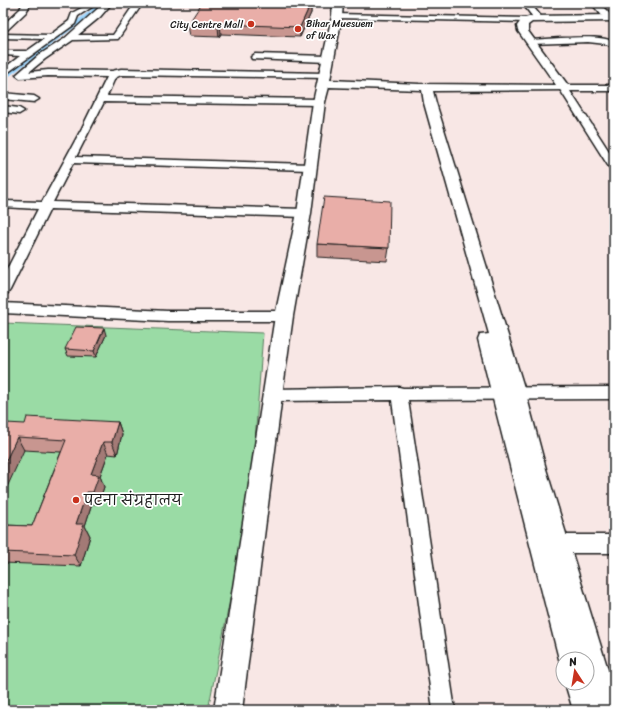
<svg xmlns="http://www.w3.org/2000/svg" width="617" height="713" font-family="Sriracha,'Playpen Sans Deva',sans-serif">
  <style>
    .green { fill: #9adba5; stroke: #5b7c60 }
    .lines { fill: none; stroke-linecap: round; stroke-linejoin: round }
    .canal { fill: #9fd6fe; fill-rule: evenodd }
    .minor-casing { stroke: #1c1c1c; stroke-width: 3 }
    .tertiary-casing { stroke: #1c1c1c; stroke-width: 3 }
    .minor { fill: #fff; fill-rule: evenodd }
    .tertiary { fill: #fff; fill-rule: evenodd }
    .wall { fill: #c89690; stroke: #1c1c1c }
    .shaded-wall { fill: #a37a76; stroke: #1c1c1c }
    .building { fill: #e9aea8; stroke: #1c1c1c }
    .poi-dot { fill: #c8321e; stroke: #fff; stroke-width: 1.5 }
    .labels { text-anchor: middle; stroke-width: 3.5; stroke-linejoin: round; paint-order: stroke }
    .far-poi-label { font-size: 10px; fill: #1c1c1c; stroke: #fff; text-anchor: start }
    .near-poi-label { font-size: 14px; fill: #1c1c1c; stroke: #fff; text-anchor: start }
  </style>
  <rect width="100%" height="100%" fill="#f8e7e5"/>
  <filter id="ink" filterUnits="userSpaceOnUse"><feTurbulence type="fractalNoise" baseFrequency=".025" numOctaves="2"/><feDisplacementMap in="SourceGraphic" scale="8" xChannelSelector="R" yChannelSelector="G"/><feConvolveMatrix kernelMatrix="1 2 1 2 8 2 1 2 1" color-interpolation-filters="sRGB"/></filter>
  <g filter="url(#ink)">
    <!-- green -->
    <path class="green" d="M3,323L263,333L251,494L208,710H3Z"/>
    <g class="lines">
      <!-- canal -->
      <path class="canal" d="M95,3H101L95,12L3,81V75L91,10Z"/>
      <!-- minor casing -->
      <g class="minor-casing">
        <path id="minor" d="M23,3H31L26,12L6,31H3V25L20,9Z
          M85,3H93L92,7L78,16L75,24L3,76V69L20,56L3,55V51H27L44,39L3,38V34L50,35L69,21L72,13L85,6Z
          M104,3H112L100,17L78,35H113L135,3H143L118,39L73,40L45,59L29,72L48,70L112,71L121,69L324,73L327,74L328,76L327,78L121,75L115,78L107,96L319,99L324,102L319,105L104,102L76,157L310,164L315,167L310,170L73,163L53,202L304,209L308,210L310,213L308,216L304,217L50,209L10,290L8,293L3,294V277L38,209L3,207V201L42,202L82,128L107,77L48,76L20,78L16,75L39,55L64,39Z
          M522,3H530L543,19L542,21H536Z
          M591,3H599L612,16V20H606Z
          M609,3H614V6Z
          M334,14L528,18L532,20L528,22L337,18H334Z
          M561,38C578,38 599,35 614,42V47L606,44L588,42L531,44L527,42L531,40Z
          M255,54L328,56L332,59L328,62L252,59L251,57Z
          M564,85H614V91H570L614,159V170L609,167L559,88Z
          M3,93L34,96L39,99L34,102L3,99Z
          M3,106L19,108L24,111L19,114L3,112Z
          M3,303L168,311H284L289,313L291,316L289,319L284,321H168L3,313Z
          M399,387L403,388L614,387V399L408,400L455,710H433L392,400L272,401L266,399L264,395L266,391L272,389Z
          M550,535H614V553H550L543,550L540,544L543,538Z"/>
      </g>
      <!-- tertiary casing -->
      <g class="tertiary-casing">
        <path id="tertiary" d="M333,3H343L342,16L330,80L419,84L556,85L518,31L517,26L522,19L532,16L614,15V21L532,22L528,25V31L570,88L568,90L433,91L436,103L526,394L546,469L614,689V710H573L565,683H587V659H563V668L559,659L478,340L480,335L489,334L424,103L422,90L329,87L325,102L311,213L293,316L282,395L242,710H214L275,316L297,213L313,102L332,16Z"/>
      </g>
      <!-- minor -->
      <use href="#minor" class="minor"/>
      <!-- tertiary -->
      <use href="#tertiary" class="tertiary"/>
    </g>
    <!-- wall -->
    <path class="wall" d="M311,3V13L300,37L221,34L219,37L189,36L187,26Z
      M317,244L389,248L387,261L317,257Z
      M106,335L96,357L68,356L65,349Z
      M118,422L122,434L117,455L108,454L100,476L104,487L98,504H92L85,526L90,536L81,566L3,563V525L32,526L61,452L24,450L3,430Z"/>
    <!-- shaded-wall -->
    <path class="shaded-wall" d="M311,3V13L300,37V27Z
      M220,24L221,34L219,37L218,27Z
      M104,328L106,335L96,357L94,351Z
      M118,422L122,434L117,455L112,442Z
      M17,437L24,450L3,496V467Z
      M103,442L108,454L100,476L104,487L98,504L93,492L91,474Z
      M87,492L92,504L85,526L90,536L81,566L74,555L76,524Z"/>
    <!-- building -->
    <path class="building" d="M202,3H311L300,27L220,24L218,27L187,26Z
      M324,197L390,201L389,248L317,244Z
      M76,327L104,328L94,351L65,349Z
      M27,417L118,422L112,442H103L91,474L99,475L93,492H87L76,524H84L74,555L3,552V525L32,526L66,440L17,437L3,467V430L6,423L25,424Z
      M180,706L202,708V710H179Z"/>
  </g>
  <!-- markers -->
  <g class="poi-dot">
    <circle cx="251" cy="24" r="4"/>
    <circle cx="298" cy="29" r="4"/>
    <circle cx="76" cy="500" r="4"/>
  </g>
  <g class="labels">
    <!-- far-poi labels -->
    <g class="far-poi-label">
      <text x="306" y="27">Bihar Muesuem<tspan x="306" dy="12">of Wax</tspan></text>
      <text x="243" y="28" text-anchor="end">City Centre Mall</text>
    </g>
    <!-- near-poi labels -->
    <g class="near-poi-label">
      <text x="84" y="505">पटना संग्रहालय</text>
    </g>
  </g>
  <!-- margin -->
  <rect width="617" height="713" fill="none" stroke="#fff" stroke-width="16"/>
  <rect x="8" y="8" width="601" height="697" fill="none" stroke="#1c1c1c" stroke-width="1.5" filter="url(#ink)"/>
  <!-- north arrow -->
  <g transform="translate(575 671) rotate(348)"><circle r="19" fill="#ffffff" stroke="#a4a4a4"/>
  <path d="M0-3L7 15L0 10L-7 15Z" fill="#c8321e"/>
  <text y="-6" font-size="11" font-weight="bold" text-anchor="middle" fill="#1c1c1c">N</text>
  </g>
</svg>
